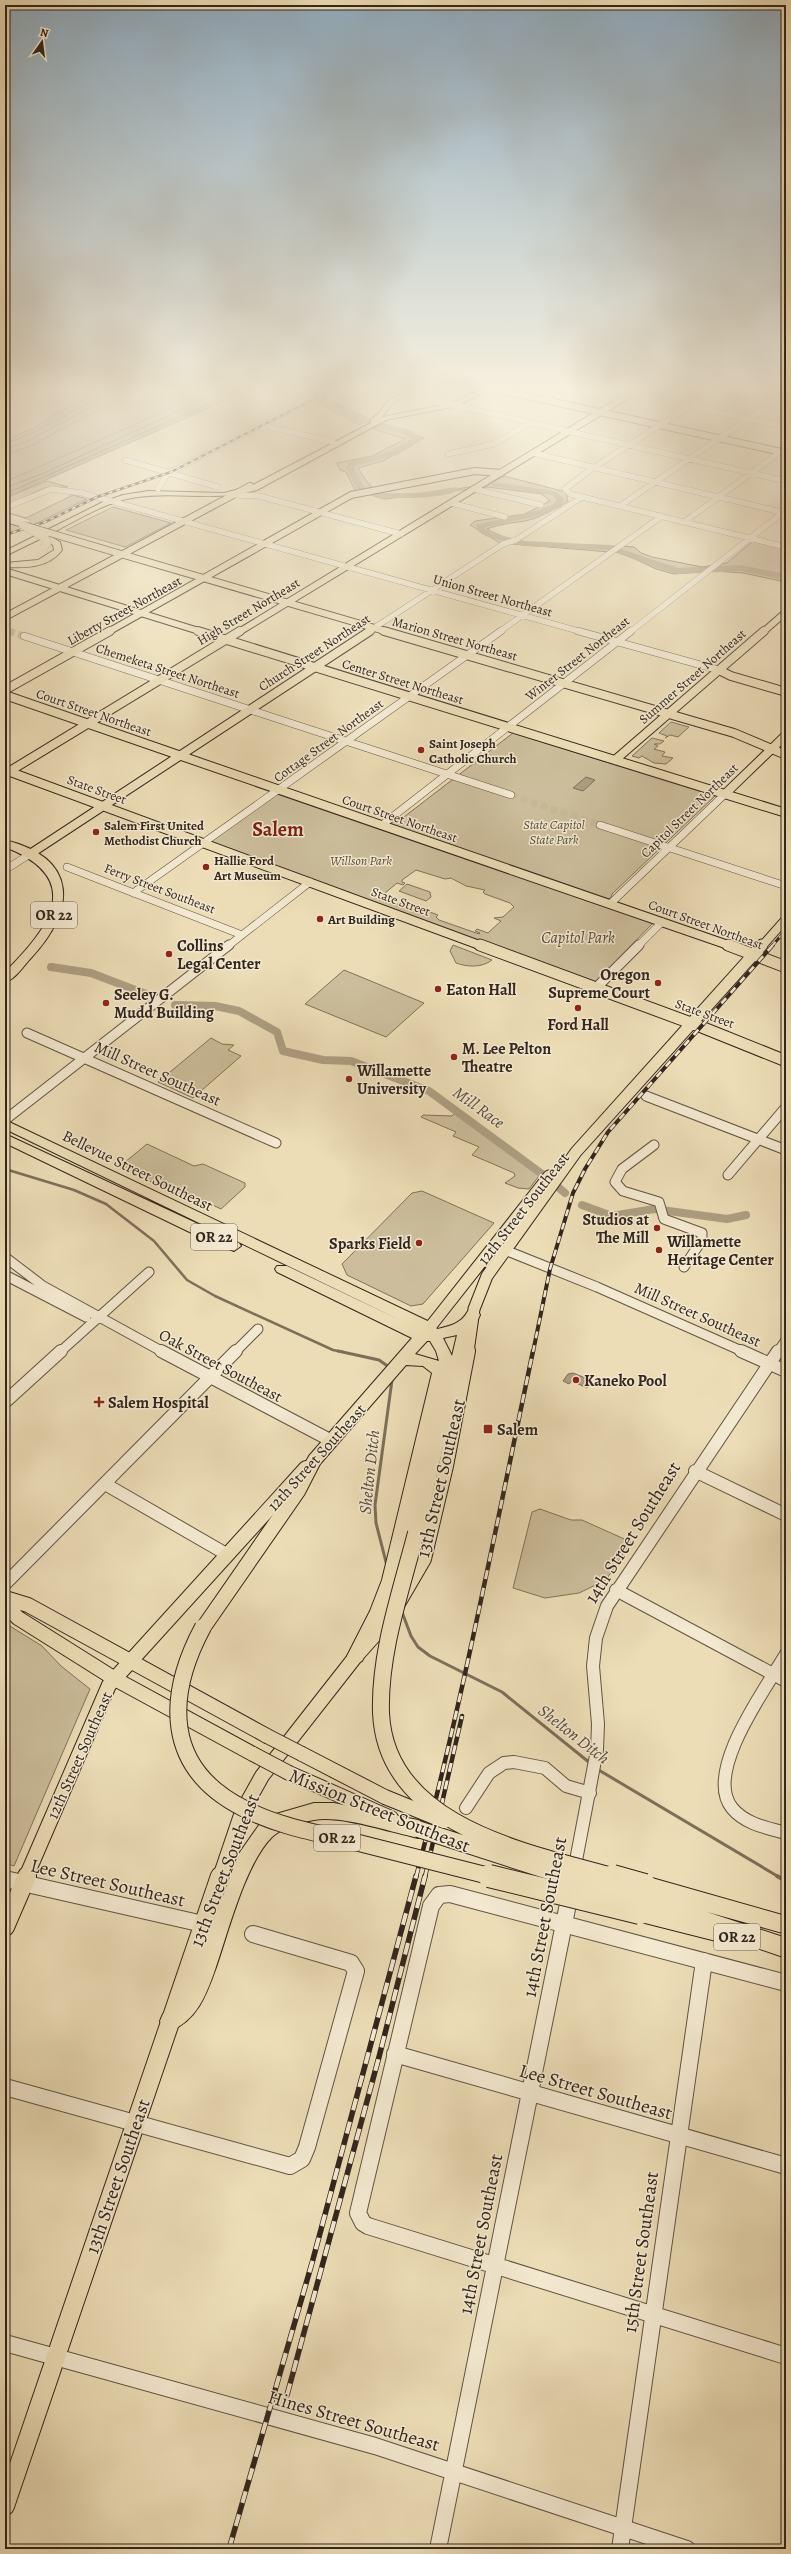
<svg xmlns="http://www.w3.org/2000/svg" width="791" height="2554" font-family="Alegreya,serif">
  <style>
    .green { fill: #ccbe9c; stroke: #7f725c; fill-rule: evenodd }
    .water { fill: #ad9f82; stroke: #7c6f5a }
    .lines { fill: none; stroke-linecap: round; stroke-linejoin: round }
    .shore { stroke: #706250; stroke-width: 1 }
    .stream-far2 { stroke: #7c6f5a; stroke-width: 2.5 }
    .stream-far1 { stroke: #7c6f5a; stroke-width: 3 }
    .stream { stroke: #7c6f5a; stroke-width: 4 }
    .canal { stroke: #ad9f82; stroke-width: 8 }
    .river { fill: #ad9f82; fill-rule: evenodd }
    .minor-tunnel-far1 { stroke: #c7b897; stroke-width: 5.5; stroke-dasharray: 5.5 2.5; stroke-linecap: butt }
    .minor-tunnel { stroke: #c7b897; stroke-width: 7; stroke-dasharray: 7 3.5; stroke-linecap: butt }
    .minor-far4-casing { stroke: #605443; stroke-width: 6 }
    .minor-far3-casing { stroke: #605443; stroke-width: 8 }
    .minor-far2-casing { stroke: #605443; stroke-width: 11 }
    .minor-far1-casing { stroke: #605443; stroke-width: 14 }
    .minor-casing { stroke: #605443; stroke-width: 18 }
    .major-far4-casing { stroke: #32261d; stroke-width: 8 }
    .major-far3-casing { stroke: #32261d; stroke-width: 10 }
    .major-far2-casing { stroke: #32261d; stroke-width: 13 }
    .major-far1-casing { stroke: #32261d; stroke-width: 16 }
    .major-casing { stroke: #32261d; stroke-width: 20 }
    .highway-casing { stroke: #32261d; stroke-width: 2 }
    .minor-far4 { stroke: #f3e9d0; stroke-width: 5.5 }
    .minor-far3 { stroke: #f3e9d0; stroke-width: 7 }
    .minor-far2 { stroke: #f3e9d0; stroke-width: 9 }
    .minor-far1 { stroke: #f3e9d0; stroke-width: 12 }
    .minor { stroke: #f3e9d0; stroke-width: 16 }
    .major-far4 { stroke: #ecddb6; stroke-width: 6 }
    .major-far3 { stroke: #ecddb6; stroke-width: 8 }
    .major-far2 { stroke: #ecddb6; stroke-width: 11 }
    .major-far1 { stroke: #ecddb6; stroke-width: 14 }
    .major { stroke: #ecddb6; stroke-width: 18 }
    .highway { fill: #ecddb6; fill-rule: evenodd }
    .rail-far4-casing { stroke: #32261d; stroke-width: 2.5 }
    .rail-far3-casing { stroke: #32261d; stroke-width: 3 }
    .rail-far2-casing { stroke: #32261d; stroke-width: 4 }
    .rail-far1-casing { stroke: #32261d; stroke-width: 4.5 }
    .rail-casing { stroke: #32261d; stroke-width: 5.5 }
    .rail-far4 { stroke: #f3e9d0; stroke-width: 1.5; stroke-dasharray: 4; stroke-linecap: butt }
    .rail-far3 { stroke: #f3e9d0; stroke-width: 2; stroke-dasharray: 5.5; stroke-linecap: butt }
    .rail-far2 { stroke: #f3e9d0; stroke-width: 2.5; stroke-dasharray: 7; stroke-linecap: butt }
    .rail-far1 { stroke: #f3e9d0; stroke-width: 3; stroke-dasharray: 9; stroke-linecap: butt }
    .rail { stroke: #f3e9d0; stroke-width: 4; stroke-dasharray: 12; stroke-linecap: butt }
    .major-bridge-far1-casing { stroke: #32261d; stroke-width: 8; stroke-linecap: butt }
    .major-bridge-casing { stroke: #32261d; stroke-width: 16; stroke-linecap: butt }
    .highway-bridge-far2-casing { stroke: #32261d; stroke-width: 8; stroke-linecap: butt }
    .highway-bridge-far1-casing { stroke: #32261d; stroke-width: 18; stroke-linecap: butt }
    .highway-bridge-casing { stroke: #32261d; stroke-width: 24; stroke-linecap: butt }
    .major-bridge-far1 { stroke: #ecddb6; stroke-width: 6 }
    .major-bridge { stroke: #ecddb6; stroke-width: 14 }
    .highway-bridge-far2 { stroke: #ecddb6; stroke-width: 8 }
    .highway-bridge-far1 { stroke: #ecddb6; stroke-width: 16 }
    .highway-bridge { stroke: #ecddb6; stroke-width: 22 }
    .poi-dot { fill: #8f2418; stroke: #f3e9d0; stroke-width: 1.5 }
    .labels { text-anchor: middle; stroke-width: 3; stroke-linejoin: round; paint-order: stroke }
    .far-street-label { font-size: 13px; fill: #32261d; stroke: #f3e9d0 }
    .far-poi-label { font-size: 13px; font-weight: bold; fill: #32261d; stroke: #f3e9d0; text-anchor: start }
    .far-park-label { font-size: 13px; font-style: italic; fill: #584c3d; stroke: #f3e9d0 }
    .shield { fill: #f3e9d0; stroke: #6c6053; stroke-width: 1 }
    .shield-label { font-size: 15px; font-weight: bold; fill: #32261d }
    .park-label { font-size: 16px; font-style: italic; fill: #584c3d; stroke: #f3e9d0 }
    .poi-label { font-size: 16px; font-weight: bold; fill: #32261d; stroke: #f3e9d0; text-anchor: start }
    .street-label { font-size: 16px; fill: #32261d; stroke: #f3e9d0 }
    .water-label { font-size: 17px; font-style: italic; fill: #574a3b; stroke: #f3e9d0 }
    .near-street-label { font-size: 19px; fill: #32261d; stroke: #f3e9d0 }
    .far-town-label { font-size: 20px; font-weight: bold; fill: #7a1f14; stroke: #f3e9d0 }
  </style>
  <rect width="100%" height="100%" fill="#ecddb6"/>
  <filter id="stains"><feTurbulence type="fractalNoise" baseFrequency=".005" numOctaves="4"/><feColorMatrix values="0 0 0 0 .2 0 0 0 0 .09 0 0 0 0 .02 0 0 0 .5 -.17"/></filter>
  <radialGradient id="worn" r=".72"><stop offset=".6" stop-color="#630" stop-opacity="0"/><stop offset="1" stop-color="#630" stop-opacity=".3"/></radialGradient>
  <!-- green -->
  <path class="green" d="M5,388H106L51,416L32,429L5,440Z
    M324,397L369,419L359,425L315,401Z
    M382,423L424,438L383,461L358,468L367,482L380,494H421L490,484L504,476L566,492L568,501C555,509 540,518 525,521C512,523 500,524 487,529C530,554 587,543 634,547L641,553L652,557L702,567L727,563L754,540L786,548V582L743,573L715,571L674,574L656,569L622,553L500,543L470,525L475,521L525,514L550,501L542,494L487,487L384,499L355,490L346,472L340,470L337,463L372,456L405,439L373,429Z
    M47,481L68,487L44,488L5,507V498Z
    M73,495L87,499L35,524L5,534V512L26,518Z
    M113,507L171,523L125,547L66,530Z
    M671,722L689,727L678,737L670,735L665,738L667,736L659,733Z
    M513,733L715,796L612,894L611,898L607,899L653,923L594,984L209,842L279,793L383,829L394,821L400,820ZM416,870L445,879L451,878L466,886L485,890L483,892L485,894L510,903L514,907L503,917L494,918L501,921L488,933L477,929L475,931L480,933L479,934L439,920L436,917L438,915L430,912L423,914L384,899L392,898L384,894L397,883L403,885L405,883L402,882V880Z
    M652,738L664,741L660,744H654L658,746L654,749L665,752L662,756L673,758L666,764L654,763L642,756L639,758L632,756Z
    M407,884L430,892L431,897L426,901L399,891Z
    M453,945L492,960C482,968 467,967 456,963L450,951Z
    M344,970L424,1003L386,1037L305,1004Z
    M211,1038L222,1044L234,1045L228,1050L241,1056L193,1098L158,1082Z
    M455,1113L535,1171L539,1176L529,1189L518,1188L505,1183L515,1176L514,1173L472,1155L479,1147L453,1136L456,1132L421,1117L423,1115L452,1116Z
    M147,1144L194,1166L203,1164L245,1183V1187L221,1209L170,1185L166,1189L119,1167Z
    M422,1191L494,1223L423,1304L411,1306L347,1275L342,1264L412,1193Z
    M540,1509L571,1520H582L631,1542L606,1580L579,1593L545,1598L513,1588L532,1512Z
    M5,1623L42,1646L61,1666L90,1689L14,1866L5,1863Z"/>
  <!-- water -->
  <path class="water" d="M106,388H246L229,399L5,498V440L32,429L51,416Z
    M586,777L595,780L583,791L573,788Z
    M573,1373L588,1379L587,1381L591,1383L587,1388L572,1381L569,1384L563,1381L568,1374Z"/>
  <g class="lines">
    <!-- shore -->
    <path class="shore" d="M5,444C40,431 74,412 106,393L107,388
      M5,449L28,441L96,404L109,396L112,388
      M5,455L31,446L111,403L119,388
      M5,482L217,388
      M5,488L44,473L229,388
      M5,494L227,396L239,388"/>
    <!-- stream-far2 -->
    <path class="stream-far2" d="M5,1169L74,1190L106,1204L154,1241L187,1280L215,1296L333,1350L343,1352"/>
    <!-- stream-far1 -->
    <path class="stream-far1" d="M338,1351L379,1360L389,1367
      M387,1566L376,1523L375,1505L392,1380
      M402,1612L411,1636L418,1647L430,1656L502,1692L590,1763
      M597,1769L779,1877"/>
    <!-- stream -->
    <path class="stream" d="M777,1876L786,1881"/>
    <!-- canal -->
    <path class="canal" d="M51,967L91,973L146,994
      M175,1005L215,1006L239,1011L277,1032L283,1051L323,1060L351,1061L429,1091L542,1174
      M558,1187L565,1193
      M582,1205L612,1216L654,1209L727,1219L746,1215"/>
    <!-- river -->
    <path class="river" d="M300,388H309L358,416L410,430L420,438L419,442L397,455L355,466L354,468C357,474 360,482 365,487C381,502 435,490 456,487L460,489C448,500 375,501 361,492C354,487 350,475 346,468L349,462L391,451L412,439L404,434L352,420Z
      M492,482L555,491L564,499L561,507L541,515L484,528L491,533L524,541L609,545L678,568L740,565L786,574V580L740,571L678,574L654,567L609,550L524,546L485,536L478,531L476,525L536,511L554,504L556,499L552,495L492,486Z"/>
    <!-- minor-tunnel-far1 -->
    <path class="minor-tunnel-far1" d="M5,630L11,632"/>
    <!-- minor-tunnel -->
    <path class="minor-tunnel" d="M8,631L24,636
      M511,795L600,825"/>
    <!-- minor-far4 casing -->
    <g class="minor-far4-casing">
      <path id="minor-far4" d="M604,388L786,427
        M717,388L770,400H786
        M718,388L593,468L565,489L570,494L786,547
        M405,394L786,481
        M542,400L562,388
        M261,425L333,442
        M533,453L786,513
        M448,454L494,444L530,423
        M125,460L218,487
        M158,489L167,474L333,388
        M474,489L541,505
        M236,495L259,496L401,534
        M451,503L505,517
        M620,506L774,401
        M5,508L51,489L82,493L582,632
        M5,515L27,522
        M684,522L786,448
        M374,628L503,544L516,540L582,497
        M499,632L662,516
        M630,632L786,510"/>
    </g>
    <!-- minor-far3 casing -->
    <g class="minor-far3-casing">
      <path id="minor-far3" d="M578,631L719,670
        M24,636L511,795
        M382,825L631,631
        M600,825L786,886
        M67,867L242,935
        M5,870L30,854
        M133,893L501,631
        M610,904L725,794
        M228,946L310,882
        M638,946L662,922"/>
    </g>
    <!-- minor-far2 casing -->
    <g class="minor-far2-casing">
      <path id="minor-far2" d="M596,988L639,945
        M27,1033L276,1143
        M646,1096L786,1150
        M5,1120L229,945
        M654,1145L622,1169L615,1182L623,1191L659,1202L664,1219L702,1233V1240L684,1267
        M728,1175L786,1107
        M495,1246L597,1287L744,1352
        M5,1257L43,1286L163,1352
        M5,1275L86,1317
        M60,1352L149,1272
        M235,1352L258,1329
        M778,1352L786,1340"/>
    </g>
    <!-- minor-far1 casing -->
    <g class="minor-far1-casing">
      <path id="minor-far1" d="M161,1351L330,1440
        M741,1351L786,1371
        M5,1402L61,1351
        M695,1471L786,1515
        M105,1484L228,1555
        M5,1584L236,1351
        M616,1590L786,1681
        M786,1654C767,1687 703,1772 732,1808C745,1824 767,1828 786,1833
        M466,1808L489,1773L504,1763L514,1762L545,1768L566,1786L590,1793
        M574,1871L597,1750L598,1724L593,1666L596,1638L607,1606L778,1351"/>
    </g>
    <!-- minor casing -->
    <g class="minor-casing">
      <path id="minor" d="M5,1879L203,1924
        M786,1983L450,1894L439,1895L431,1906L358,2213L363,2223L368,2226L786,2356
        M395,2054L786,2166
        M5,2087L290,2166L302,2159L307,2147L356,1971L351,1963L253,1934
        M5,2343L375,2446L687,2549
        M438,2549L570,1894
        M620,2549L704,1961"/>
    </g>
    <!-- major-far4 casing -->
    <g class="major-far4-casing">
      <path id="major-far4" d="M490,388L786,453
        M114,552L388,632
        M5,571L202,632
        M5,617L250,486
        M108,632L351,495L475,471L501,473
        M239,632L640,388
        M368,632L374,628
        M763,632L786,612"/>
    </g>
    <!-- major-far3 casing -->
    <g class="major-far3-casing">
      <path id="major-far3" d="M198,631L786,813
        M384,631L734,733L786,755
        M719,670L731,676L786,692
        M5,690L110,631
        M5,695L731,946
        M615,760L764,631
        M5,770L482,946
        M5,774L240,631
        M725,794L786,735
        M30,854L370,631
        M762,946L786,919"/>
    </g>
    <!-- major-far2 casing -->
    <g class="major-far2-casing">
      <path id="major-far2" d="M480,945L699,1026L786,1061
        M728,945L786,967
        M423,1336L549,1176
        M468,1352L474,1309L487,1276L576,1152L762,945"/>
    </g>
    <!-- major-far1 casing -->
    <g class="major-far1-casing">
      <path id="major-far1" d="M5,1598L28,1605L267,1736
        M5,1605L18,1618L115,1679L253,1754
        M302,1754L385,1797
        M289,1773L391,1818
        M26,1877L109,1685L306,1468
        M220,1877L242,1812L262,1776L356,1656L389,1619L424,1559L446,1466L468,1351"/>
    </g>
    <!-- major casing -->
    <g class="major-casing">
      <path id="major" d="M5,1927L27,1876
        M5,2506L220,1876"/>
    </g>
    <!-- highway casing -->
    <g class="highway-casing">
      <path id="highway" d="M411,388H419L392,404L382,417L453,403L482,388H491L457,406L386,420L257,490C214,503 175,490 132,498C103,503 74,522 48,535L60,542L62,550C49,568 26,568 5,567V563L38,560L54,550L53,545L42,538L5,556V551L103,502L123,495L148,491L224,493L251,486L371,423L370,420L378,414L387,402Z
        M5,518L26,523L27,525L23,527L5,522Z
        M5,840C78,858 77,909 31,958C24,965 15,980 5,982V972C50,927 86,879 5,847Z
        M5,1120L434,1324L437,1329C450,1326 461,1324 468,1311H478L480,1315L473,1329L459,1384L456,1388L424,1533L422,1538L416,1540L409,1535L398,1580L386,1612L362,1661L356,1663L350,1661L347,1656L370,1611L382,1580L432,1373L423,1366L406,1365L320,1464L304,1495L209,1632L203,1634L197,1632L195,1627L292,1487L309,1456L412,1338L277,1272L275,1269L277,1266H287L404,1322L5,1129ZM457,1335L452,1356L443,1338ZM427,1341H430L436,1351L439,1361L415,1354Z
        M5,1134L239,1243L241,1246L234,1251L202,1238L5,1143Z
        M314,1803H334L418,1820L425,1823L427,1829L425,1835L418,1838C390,1832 341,1815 314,1820C300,1822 282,1828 272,1837C245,1864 228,1933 215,1970C206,1995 197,2020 170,2031L163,2028L160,2021L163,2014L188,1990L238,1855L259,1825L276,1814Z
        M645,1876L786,1916V1934L707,1912L786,1938V1958L728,1938L720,1942L633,1920L630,1913L635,1906L632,1899L638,1891L636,1885L638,1879Z"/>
    </g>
    <!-- minor-far4 -->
    <use href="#minor-far4" class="minor-far4"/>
    <!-- minor-far3 -->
    <use href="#minor-far3" class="minor-far3"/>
    <!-- minor-far2 -->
    <use href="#minor-far2" class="minor-far2"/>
    <!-- minor-far1 -->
    <use href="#minor-far1" class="minor-far1"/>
    <!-- minor -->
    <use href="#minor" class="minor"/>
    <!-- major-far4 -->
    <use href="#major-far4" class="major-far4"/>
    <!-- major-far3 -->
    <use href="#major-far3" class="major-far3"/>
    <!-- major-far2 -->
    <use href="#major-far2" class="major-far2"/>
    <!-- major-far1 -->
    <use href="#major-far1" class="major-far1"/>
    <!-- major -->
    <use href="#major" class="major"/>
    <!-- highway -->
    <use href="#highway" class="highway"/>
    <!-- rail-far4 casing -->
    <g class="rail-far4-casing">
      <path id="rail-far4" d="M5,535L45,522L97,497L171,472L335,388"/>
    </g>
    <!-- rail-far3 casing -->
    <g class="rail-far3-casing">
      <path id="rail-far3" d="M772,946L786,930"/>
    </g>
    <!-- rail-far2 casing -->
    <g class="rail-far2-casing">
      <path id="rail-far2" d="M533,1352L550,1269L573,1193L585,1169L608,1132L773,945"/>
    </g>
    <!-- rail-far1 casing -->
    <g class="rail-far1-casing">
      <path id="rail-far1" d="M416,1877C462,1703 496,1527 533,1351
        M425,1877L462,1716"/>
    </g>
    <!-- rail casing -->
    <g class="rail-casing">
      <path id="rail" d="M287,2395L379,2057L425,1876
        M229,2549L312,2263L416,1876"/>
    </g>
    <!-- rail-far4 -->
    <use href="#rail-far4" class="rail-far4"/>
    <!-- rail-far3 -->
    <use href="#rail-far3" class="rail-far3"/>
    <!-- rail-far2 -->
    <use href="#rail-far2" class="rail-far2"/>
    <!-- rail-far1 -->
    <use href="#rail-far1" class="rail-far1"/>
    <!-- rail -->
    <use href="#rail" class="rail"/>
    <!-- major-bridge-far1 casing -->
    <g class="major-bridge-far1-casing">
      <path id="major-bridge-far1" d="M23,525L114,552"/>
    </g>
    <!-- major-bridge casing -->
    <g class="major-bridge-casing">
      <path id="major-bridge" d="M267,1736L302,1754
        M253,1754L289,1773
        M385,1797L444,1821"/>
    </g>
    <!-- highway-bridge-far2 casing -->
    <g class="highway-bridge-far2-casing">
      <path id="highway-bridge-far2" d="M23,525L45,538L47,543L43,549"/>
    </g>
    <!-- highway-bridge-far1 casing -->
    <g class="highway-bridge-far1-casing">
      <path id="highway-bridge-far1" d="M416,1533C401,1591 379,1653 381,1713C386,1827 530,1853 616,1877
        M203,1627C166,1696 164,1768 243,1808C277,1826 317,1833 355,1842C401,1854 447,1865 493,1877
        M418,1829L567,1877"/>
    </g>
    <!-- highway-bridge casing -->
    <g class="highway-bridge-casing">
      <path id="highway-bridge" d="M489,1876L640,1913
        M564,1876L642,1899
        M613,1876L645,1885"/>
    </g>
    <!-- major-bridge-far1 -->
    <use href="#major-bridge-far1" class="major-bridge-far1"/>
    <!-- major-bridge -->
    <use href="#major-bridge" class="major-bridge"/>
    <!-- highway-bridge-far2 -->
    <use href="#highway-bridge-far2" class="highway-bridge-far2"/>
    <!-- highway-bridge-far1 -->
    <use href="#highway-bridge-far1" class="highway-bridge-far1"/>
    <!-- highway-bridge -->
    <use href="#highway-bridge" class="highway-bridge"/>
  </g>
  <!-- sky -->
  <linearGradient id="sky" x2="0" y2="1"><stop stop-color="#90acbf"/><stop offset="0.52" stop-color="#f6f0de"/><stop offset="1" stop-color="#f6f0de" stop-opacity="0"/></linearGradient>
  <rect width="791" height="746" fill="url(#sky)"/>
  <!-- markers -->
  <g class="poi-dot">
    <circle cx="421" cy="750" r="4"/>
    <circle cx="96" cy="832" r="4"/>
    <circle cx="206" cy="867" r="4"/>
    <circle cx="320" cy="919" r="4"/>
    <circle cx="169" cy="954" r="4"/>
    <circle cx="658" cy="983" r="4"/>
    <circle cx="438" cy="989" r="4"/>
    <circle cx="106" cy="1003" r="4"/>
    <circle cx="578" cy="1008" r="4"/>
    <circle cx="454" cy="1057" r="4"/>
    <circle cx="349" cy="1079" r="4"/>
    <circle cx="657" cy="1228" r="4"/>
    <circle cx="419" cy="1243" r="4"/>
    <circle cx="659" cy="1250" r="4"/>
    <circle cx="576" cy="1380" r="4"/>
    <path d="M97 1396h4v4h4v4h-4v4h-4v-4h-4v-4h4z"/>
    <rect x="483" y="1424" width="10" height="10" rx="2"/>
  </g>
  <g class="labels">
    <!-- far-street labels -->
    <g class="far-street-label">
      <text transform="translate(493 595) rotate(16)" y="5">Union Street Northeast</text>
      <text transform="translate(124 610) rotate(-29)" y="5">Liberty Street Northeast</text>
      <text transform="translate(248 611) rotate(-31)" y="5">High Street Northeast</text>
      <text transform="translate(455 638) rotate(16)" y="5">Marion Street Northeast</text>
      <text transform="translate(314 652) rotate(-33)" y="5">Church Street Northeast</text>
      <text transform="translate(577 658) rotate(-38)" y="5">Winter Street Northeast</text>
      <text transform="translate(168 670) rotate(18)" y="5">Chemeketa Street Northeast</text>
      <text transform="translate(692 676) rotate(-41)" y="5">Summer Street Northeast</text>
      <text transform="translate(403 681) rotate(17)" y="5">Center Street Northeast</text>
      <text transform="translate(94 712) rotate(19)" y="5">Court Street Northeast</text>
      <text transform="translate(328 740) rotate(-36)" y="5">Cottage Street Northeast</text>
      <text transform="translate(97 789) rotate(20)" y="5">State Street</text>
      <text transform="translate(689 810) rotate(-44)" y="5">Capitol Street Northeast</text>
      <text transform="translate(400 818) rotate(19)" y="5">Court Street Northeast</text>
      <text transform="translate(160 888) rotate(21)" y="5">Ferry Street Southeast</text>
      <text transform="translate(401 901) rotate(20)" y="5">State Street</text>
      <text transform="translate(706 924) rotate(20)" y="5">Court Street Northeast</text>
      <text transform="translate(705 1013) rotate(20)" y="5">State Street</text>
    </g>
    <!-- far-poi labels -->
    <g class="far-poi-label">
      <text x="429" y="748">Saint Joseph<tspan x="429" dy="15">Catholic Church</tspan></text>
      <text x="104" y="830">Salem First United<tspan x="104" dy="15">Methodist Church</tspan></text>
      <text x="214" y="865">Hallie Ford<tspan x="214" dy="15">Art Museum</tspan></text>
      <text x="328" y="924">Art Building</text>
    </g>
    <!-- far-park labels -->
    <g class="far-park-label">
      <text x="554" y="829">State Capitol<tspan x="554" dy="15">State Park</tspan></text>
      <text x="361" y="865">Willson Park</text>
    </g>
    <!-- shield labels -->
    <g class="shield">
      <rect x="31" y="902" width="46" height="26" rx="3"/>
      <rect x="191" y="1224" width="46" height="26" rx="3"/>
      <rect x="314" y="1825" width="46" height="26" rx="3"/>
      <rect x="714" y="1924" width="46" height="26" rx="3"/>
    </g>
    <g class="shield-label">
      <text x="54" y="920">OR 22</text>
      <text x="214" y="1242">OR 22</text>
      <text x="337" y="1843">OR 22</text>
      <text x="737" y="1942">OR 22</text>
    </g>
    <!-- park labels -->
    <g class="park-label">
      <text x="578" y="943">Capitol Park</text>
    </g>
    <!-- poi labels -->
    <g class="poi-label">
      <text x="177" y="951">Collins<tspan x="177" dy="18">Legal Center</tspan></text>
      <text x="650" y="980" text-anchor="end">Oregon<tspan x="650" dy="18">Supreme Court</tspan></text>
      <text x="446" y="995">Eaton Hall</text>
      <text x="114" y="1000">Seeley G.<tspan x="114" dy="18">Mudd Building</tspan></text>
      <text x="578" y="1030" text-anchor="middle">Ford Hall</text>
      <text x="462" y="1054">M. Lee Pelton<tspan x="462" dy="18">Theatre</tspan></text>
      <text x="357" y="1076">Willamette<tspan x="357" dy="18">University</tspan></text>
      <text x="649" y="1225" text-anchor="end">Studios at<tspan x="649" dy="18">The Mill</tspan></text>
      <text x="667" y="1247">Willamette<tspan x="667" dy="18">Heritage Center</tspan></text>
      <text x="411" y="1249" text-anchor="end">Sparks Field</text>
      <text x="584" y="1386">Kaneko Pool</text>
      <text x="108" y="1408">Salem Hospital</text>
      <text x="497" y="1435">Salem</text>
    </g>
    <!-- street labels -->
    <g class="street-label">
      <text transform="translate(158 1073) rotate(24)" y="6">Mill Street Southeast</text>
      <text transform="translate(138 1170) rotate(26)" y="6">Bellevue Street Southeast</text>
      <text transform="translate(523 1208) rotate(-52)" y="6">12th Street Southeast</text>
      <text transform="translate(698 1314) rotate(24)" y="6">Mill Street Southeast</text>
      <text transform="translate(221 1365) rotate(28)" y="6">Oak Street Southeast</text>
      <text transform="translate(316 1457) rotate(-48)" y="6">12th Street Southeast</text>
      <text transform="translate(79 1755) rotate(-66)" y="6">12th Street Southeast</text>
    </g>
    <!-- water labels -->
    <g class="water-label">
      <text transform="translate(479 1107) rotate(36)" y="6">Mill Race</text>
      <text transform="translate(369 1472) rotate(-84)" y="6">Shelton Ditch</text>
      <text transform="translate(574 1734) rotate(38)" y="6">Shelton Ditch</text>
    </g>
    <!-- near-street labels -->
    <g class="near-street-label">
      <text transform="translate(440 1478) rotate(-77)" y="7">13th Street Southeast</text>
      <text transform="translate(632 1532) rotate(-58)" y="7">14th Street Southeast</text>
      <text transform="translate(380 1810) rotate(22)" y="7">Mission Street Southeast</text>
      <text transform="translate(224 1870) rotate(-69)" y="7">13th Street Southeast</text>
      <text transform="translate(108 1882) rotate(13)" y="7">Lee Street Southeast</text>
      <text transform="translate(544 1917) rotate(-79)" y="7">14th Street Southeast</text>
      <text transform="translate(596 2091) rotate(16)" y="7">Lee Street Southeast</text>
      <text transform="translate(117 2176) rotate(-71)" y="7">13th Street Southeast</text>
      <text transform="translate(480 2234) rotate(-79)" y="7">14th Street Southeast</text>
      <text transform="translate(640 2252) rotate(-82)" y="7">15th Street Southeast</text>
      <text transform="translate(354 2420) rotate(16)" y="7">Hines Street Southeast</text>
    </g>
    <!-- far-town labels -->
    <g class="far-town-label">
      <text x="278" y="836">Salem</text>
    </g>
  </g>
  <!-- margin -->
  <rect width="791" height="2554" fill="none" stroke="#ecddb6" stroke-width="20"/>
  <rect x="6" y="6" width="779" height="2542" fill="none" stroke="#32261d" stroke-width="2"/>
  <rect x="10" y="10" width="771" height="2534" fill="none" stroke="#32261d"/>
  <!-- north arrow -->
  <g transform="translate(42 42) rotate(14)" stroke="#f3e9d0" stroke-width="3" paint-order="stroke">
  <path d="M0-3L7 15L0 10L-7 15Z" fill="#32261d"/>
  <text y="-6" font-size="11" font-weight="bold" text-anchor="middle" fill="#32261d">N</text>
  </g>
  <rect width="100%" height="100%" filter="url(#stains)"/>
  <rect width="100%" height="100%" fill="url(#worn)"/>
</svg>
